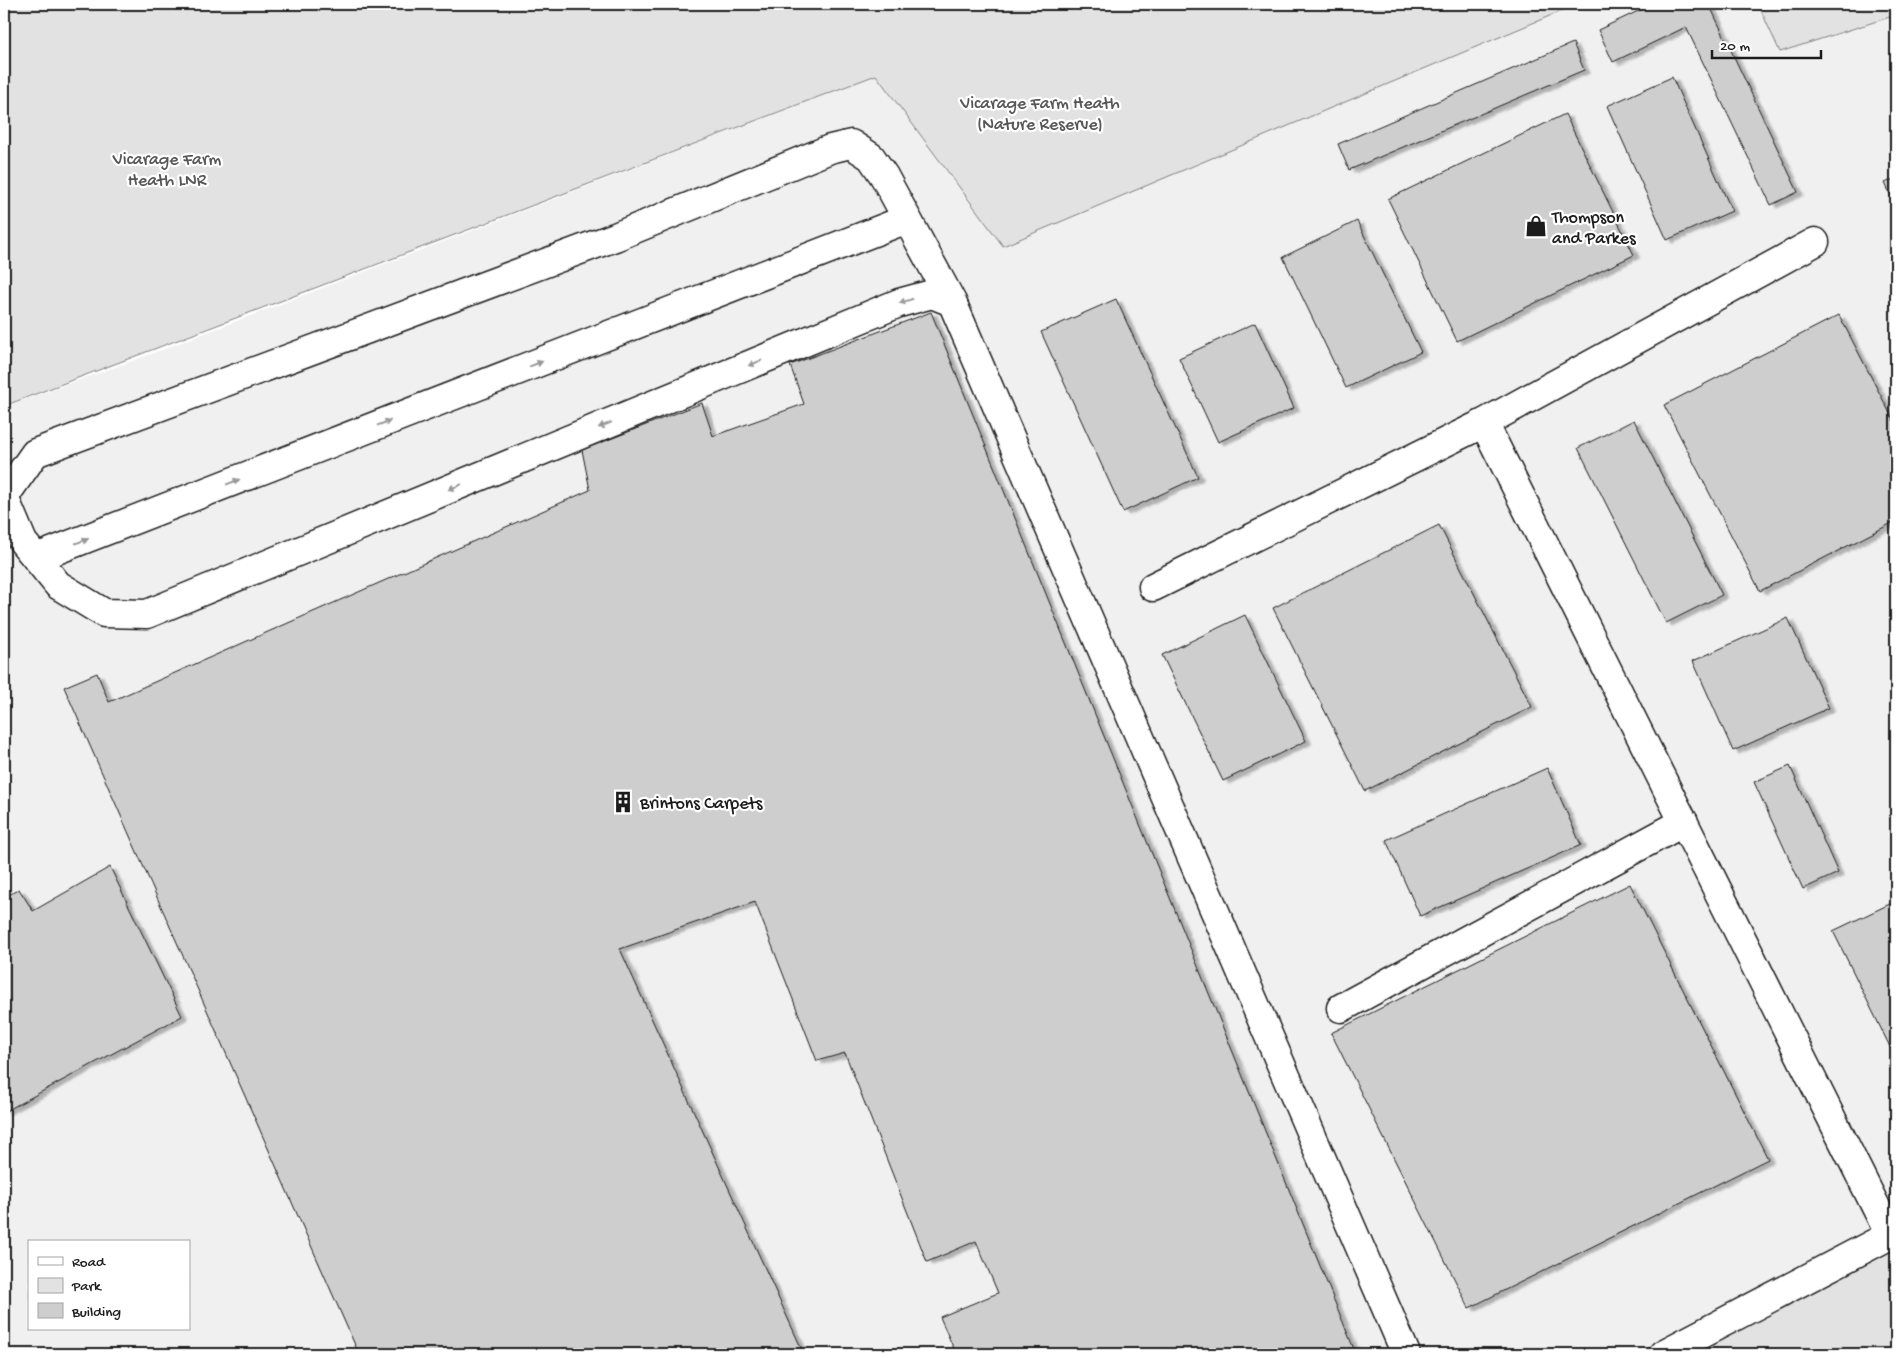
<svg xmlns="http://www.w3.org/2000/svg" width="1900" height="1358" font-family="'Gochi Hand',sans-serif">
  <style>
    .built { fill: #f0f0f0; fill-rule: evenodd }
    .green { fill: #e2e2e2; stroke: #7f7f7f }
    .building { fill: #cecece; stroke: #1c1c1c; filter: url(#shadow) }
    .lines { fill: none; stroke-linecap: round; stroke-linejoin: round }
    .minor-casing { stroke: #1c1c1c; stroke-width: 31 }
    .path { stroke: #1c1c1c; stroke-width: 3; stroke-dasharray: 1 4; stroke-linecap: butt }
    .minor { stroke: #fff; stroke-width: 28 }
    .oneway { fill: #999 }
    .labels { text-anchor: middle; stroke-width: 4.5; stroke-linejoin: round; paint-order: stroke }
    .park-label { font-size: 18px; fill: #575757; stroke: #fff }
    .poi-label { font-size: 18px; fill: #1c1c1c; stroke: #fff; text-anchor: start }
  </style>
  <defs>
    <filter id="shadow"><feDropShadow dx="5.5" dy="3" stdDeviation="1" flood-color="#0004"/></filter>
  </defs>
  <rect width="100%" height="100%" fill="#fff"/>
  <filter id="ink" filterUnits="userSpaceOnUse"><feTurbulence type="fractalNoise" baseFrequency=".02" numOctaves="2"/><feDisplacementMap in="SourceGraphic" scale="10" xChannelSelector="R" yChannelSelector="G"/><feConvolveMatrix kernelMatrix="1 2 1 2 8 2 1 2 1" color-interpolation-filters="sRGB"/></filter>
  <g filter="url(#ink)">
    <!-- built -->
    <path class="built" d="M1578,4H1758L1781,52L1896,15V1232L1663,1354H4V407L135,360L877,75L1003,246ZM29,1242H189V1329H29Z"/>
    <!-- green -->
    <path class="green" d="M4,4H1578L1003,246L876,75L4,406Z
      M1758,4H1896V15L1780,52Z
      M1896,1232V1354H1663Z"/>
    <!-- building -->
    <path class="building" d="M1653,4H1709L1798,192L1771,205L1686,27L1613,62L1598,30Z
      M1573,43L1584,70L1349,170L1338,144Z
      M1672,77L1732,211L1667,240L1607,106Z
      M1565,114L1634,255L1457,341L1388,199Z
      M1896,178V207L1885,183Z
      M1357,221L1421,352L1346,388L1283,257Z
      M1116,299L1198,477L1123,512L1041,332Z
      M931,312L1356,1354H956L940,1317L998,1293L976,1241L927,1262L845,1053L817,1061L755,902L620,949L804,1354H359L64,687L97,673L109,702L590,490L582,450L702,403L713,436L804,404L790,365Z
      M1839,315L1896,425V521L1760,591L1664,405Z
      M1255,323L1294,408L1218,442L1179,358Z
      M1634,420L1722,595L1666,623L1578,448Z
      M1439,525L1532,707L1365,791L1273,608Z
      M1245,615L1306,741L1223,781L1162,655Z
      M1788,618L1829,708L1733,751L1693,661Z
      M1790,766L1838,873L1803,889L1754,782Z
      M1547,768L1581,845L1420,916L1386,840Z
      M110,867L182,1016L4,1112V898L19,889L33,911Z
      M1630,884L1768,1159L1469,1308L1331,1033Z
      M1896,901V1059L1833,931Z"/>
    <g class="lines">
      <!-- minor casing -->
      <g class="minor-casing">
        <path id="minor" d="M952,302L932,294L899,303L147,614L104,613L58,585L23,542L4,497L35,453L615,237L830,149L851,144L871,157L884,176L952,302L1406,1354
          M1484,423L1890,1235
          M36,558L907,219
          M1153,587L1484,423L1815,242
          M1341,1008L1684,822
          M1663,1354L1896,1232"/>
      </g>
      <!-- path -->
      <path class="path" d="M1886,1354L1896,1349"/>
      <!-- minor -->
      <use href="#minor" class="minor"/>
    </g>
    <!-- one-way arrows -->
    <defs><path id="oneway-solid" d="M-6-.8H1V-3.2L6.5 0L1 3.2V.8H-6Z" transform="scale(1.25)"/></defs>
    <g class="oneway">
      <use href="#oneway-solid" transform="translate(906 301) rotate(163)"/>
      <use href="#oneway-solid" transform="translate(755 363) rotate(158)"/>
      <use href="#oneway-solid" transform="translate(536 364) rotate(-21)"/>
      <use href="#oneway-solid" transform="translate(384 423) rotate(-21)"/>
      <use href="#oneway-solid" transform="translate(605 425) rotate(158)"/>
      <use href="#oneway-solid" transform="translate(233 482) rotate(-21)"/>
      <use href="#oneway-solid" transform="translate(455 487) rotate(158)"/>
      <use href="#oneway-solid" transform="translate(82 541) rotate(-21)"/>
    </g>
  </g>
  <!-- icons -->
  <defs>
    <g id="shop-bare" transform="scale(1.725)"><path d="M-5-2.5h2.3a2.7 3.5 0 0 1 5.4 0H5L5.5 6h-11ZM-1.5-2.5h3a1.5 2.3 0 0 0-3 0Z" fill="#1c1c1c" stroke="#fff" stroke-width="2.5" paint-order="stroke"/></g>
    <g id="building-bare" transform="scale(1.725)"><path d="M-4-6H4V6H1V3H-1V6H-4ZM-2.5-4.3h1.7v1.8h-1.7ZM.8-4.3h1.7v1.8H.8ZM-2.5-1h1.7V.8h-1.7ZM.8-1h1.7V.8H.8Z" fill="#1c1c1c" stroke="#fff" stroke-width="2.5" paint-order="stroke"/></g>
  </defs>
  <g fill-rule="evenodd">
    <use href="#shop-bare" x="1536" y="226"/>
    <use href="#building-bare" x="623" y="802"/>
  </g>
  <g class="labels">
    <!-- park labels -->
    <g class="park-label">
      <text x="1040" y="108">Vicarage Farm Heath<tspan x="1040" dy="21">(Nature Reserve)</tspan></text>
      <text x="167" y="164">Vicarage Farm<tspan x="167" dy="21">Heath LNR</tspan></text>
    </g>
    <!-- poi labels -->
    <g class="poi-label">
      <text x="1552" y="222">Thompson<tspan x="1552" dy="21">and Parkes</tspan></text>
      <text x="640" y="808">Brintons Carpets</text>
    </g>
  </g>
  <!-- margin -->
  <rect width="1900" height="1358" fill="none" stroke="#fff" stroke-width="20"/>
  <rect x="10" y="10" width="1880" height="1338" fill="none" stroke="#1c1c1c" stroke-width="2" filter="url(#ink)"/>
  <!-- legend -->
  <rect x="28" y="1240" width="162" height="90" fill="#ffffff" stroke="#a4a4a4"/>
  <rect x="38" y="1257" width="25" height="8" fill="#ffffff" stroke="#a4a4a4"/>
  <text x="72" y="1266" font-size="15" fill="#1c1c1c">Road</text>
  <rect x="38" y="1278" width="25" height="15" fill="#e2e2e2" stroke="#a4a4a4"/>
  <text x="72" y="1290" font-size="15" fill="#1c1c1c">Park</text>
  <rect x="38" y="1303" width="25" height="15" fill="#cecece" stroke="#a4a4a4"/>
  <text x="72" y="1316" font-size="15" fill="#1c1c1c">Building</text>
  <!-- scale -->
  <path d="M1712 50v8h109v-8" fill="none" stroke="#1c1c1c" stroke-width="2.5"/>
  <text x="1720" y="50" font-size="15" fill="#1c1c1c" stroke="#ffffff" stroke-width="4" paint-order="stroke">20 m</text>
</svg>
